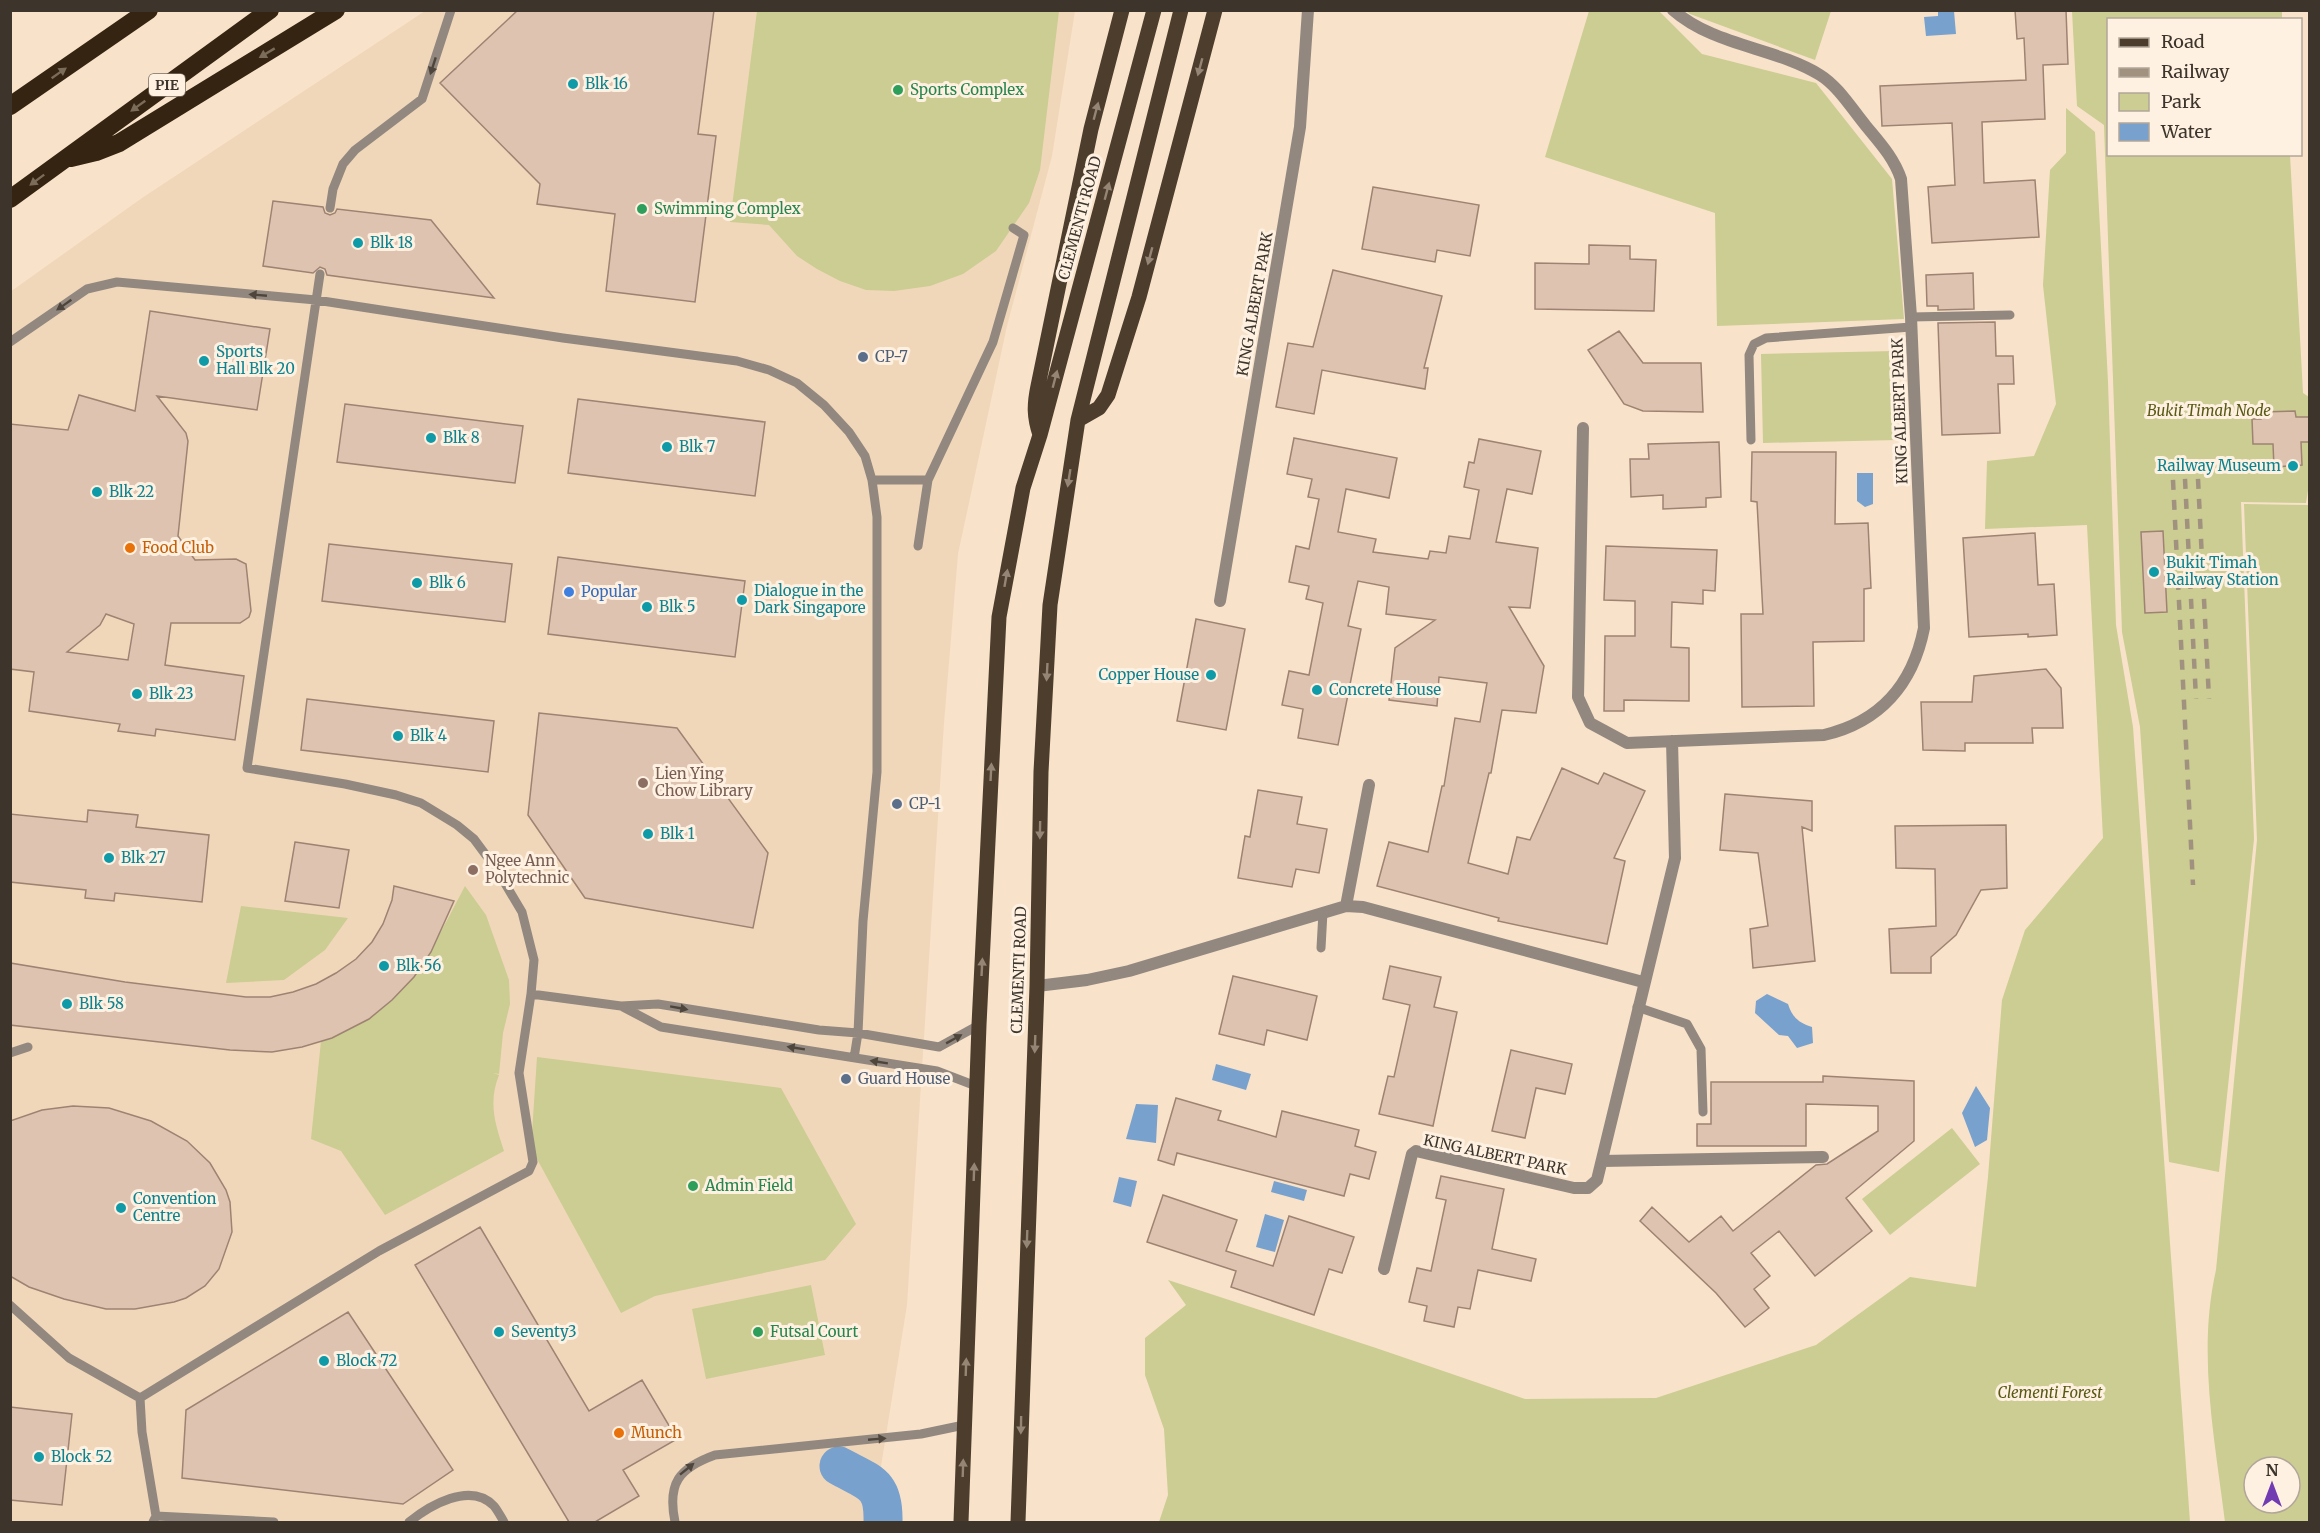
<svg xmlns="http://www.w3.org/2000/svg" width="2320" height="1533" font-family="Merriweather,serif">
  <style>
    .built { fill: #f1d7b9 }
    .green { fill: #cbcd92; fill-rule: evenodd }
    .water { fill: #78a1ce }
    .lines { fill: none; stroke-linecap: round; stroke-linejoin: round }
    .river { stroke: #78a1ce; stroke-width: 39 }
    .building { fill: #dfc3b1; stroke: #9e8373; stroke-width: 1.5; fill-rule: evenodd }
    .service { stroke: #92887f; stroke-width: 9 }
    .minor { stroke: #92887f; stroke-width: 12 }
    .primary { stroke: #4d3d2d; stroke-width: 15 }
    .motorway { stroke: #352411; stroke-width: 18 }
    .rail { stroke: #a19280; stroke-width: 4.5; stroke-dasharray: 10 10; stroke-linecap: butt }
    .oneway { fill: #7b6c5a }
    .oneway2 { fill: #4e463c }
    .oneway3 { fill: #948575 }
    .culture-dot { fill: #0f9aa8; stroke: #fef1e2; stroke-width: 2 }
    .leisure-dot { fill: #2e9e5b; stroke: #fef1e2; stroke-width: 2 }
    .service-dot { fill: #5c6f8a; stroke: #fef1e2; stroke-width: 2 }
    .food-dot { fill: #e8710a; stroke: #fef1e2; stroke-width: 2 }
    .shop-dot { fill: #3f7fe0; stroke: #fef1e2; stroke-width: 2 }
    .education-dot { fill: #8d6e63; stroke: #fef1e2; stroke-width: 2 }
    .labels { text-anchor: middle; stroke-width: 6; stroke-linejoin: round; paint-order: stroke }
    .shield { fill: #fef1e2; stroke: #776d62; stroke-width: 1.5 }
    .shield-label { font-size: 14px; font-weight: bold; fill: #3d352b }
    .culture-label { font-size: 15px; fill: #0d838f; stroke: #fef1e2; text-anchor: start }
    .leisure-label { font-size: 15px; fill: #27864d; stroke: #fef1e2; text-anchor: start }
    .street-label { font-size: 15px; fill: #3d352b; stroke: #fef1e2 }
    .service-label { font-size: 15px; fill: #4e5e75; stroke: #fef1e2; text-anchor: start }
    .park-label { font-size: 15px; font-style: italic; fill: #585914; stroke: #fef1e2 }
    .food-label { font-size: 15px; fill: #c56008; stroke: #fef1e2; text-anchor: start }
    .shop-label { font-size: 15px; fill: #366cbe; stroke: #fef1e2; text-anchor: start }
    .education-label { font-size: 15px; fill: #785e54; stroke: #fef1e2; text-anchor: start }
  </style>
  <rect width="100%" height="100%" fill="#f8e2ca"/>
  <!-- built -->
  <path class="built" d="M425,11H1075L1052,156L1007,326L958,554L944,723L907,1305L872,1522H11L10,292L142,198Z"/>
  <!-- green -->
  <path class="green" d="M757,11H1059L1040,170L1029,203L996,251L963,274L930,286L894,291L866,290L840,281L817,269L797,256L769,225L730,222Z
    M1589,11H1659L1702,54L1816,83L1892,179L1904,319L1717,326L1715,213L1545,157Z
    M1686,11H1831L1815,60L1690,14Z
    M2072,11H2282V19L2108,20V154L2290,155L2303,393L2309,397V484L2306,503L2241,502L2254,839L2219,1172L2169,1162L2140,727L2122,632L2104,125L2077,106Z
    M2066,108L2095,132L2108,382L2116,625L2133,727L2190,1522H1159L1168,1495L1164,1429L1145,1375V1338L1186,1305L1168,1280L1376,1348L1525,1399L1656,1398L1816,1345L1910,1277L1976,1287L1988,1177L2002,1000L2025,930L2103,838L2087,525L1985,529L1987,461L2034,456L2056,404L2043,285L2050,170L2066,153Z
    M1895,351L1897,440L1763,443L1761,354Z
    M2309,501V1522H2225C2215,1440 2197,1353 2216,1270L2257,840L2244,504L2308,505ZM2254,1467H2290V1503H2254Z
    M465,886L486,915L509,980L510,1004L503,1033L499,1074L493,1073L499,1075C488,1103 495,1123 504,1151L385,1215L341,1151L311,1139L321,1041C337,1034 356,1027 371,1017C416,986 440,933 465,886Z
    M241,906L348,918L325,950L284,980L226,983Z
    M537,1057L781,1088L856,1224L825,1260L655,1296L621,1313L531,1148Z
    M1952,1128L1980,1164L1890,1235L1862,1199Z
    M811,1285L825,1355L706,1379L692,1309Z"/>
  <!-- water -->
  <path class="water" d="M1938,11H1954L1956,34L1926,36L1924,17L1938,16Z
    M1857,473H1873V504L1865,507L1857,501Z
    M1767,994L1788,1004C1792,1017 1799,1023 1812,1027L1813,1043L1797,1048L1788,1036L1779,1035L1755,1013L1756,1001Z
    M1216,1064L1251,1074L1246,1090L1212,1080Z
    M1976,1086L1990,1108L1987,1140L1975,1147L1962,1113Z
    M1136,1104L1158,1105L1156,1143L1126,1139Z
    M1119,1177L1137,1181L1131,1207L1113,1202Z
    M1274,1181L1307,1190L1304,1201L1271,1192Z
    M1265,1214L1284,1220L1275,1252L1256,1247Z"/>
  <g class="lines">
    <!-- river -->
    <path class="river" d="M839,1466C870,1483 884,1483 883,1522"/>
  </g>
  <!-- building -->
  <path class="building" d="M518,10H714L698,134L716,136L695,302L606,291L615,214L537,204L540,184L440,83Z
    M2015,10H2066L2068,64L2043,65L2045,119L1982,122L1984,183L2035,180L2039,237L1932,243L1928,187L1955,185L1952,123L1882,126L1880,86L2026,80L2024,38L2017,39Z
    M1373,187L1479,205L1470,256L1437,250L1435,262L1362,249Z
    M273,201L323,207L325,213L330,215L335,213L337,209L431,220L494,298L327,275L325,269L320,267L313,273L263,266Z
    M1589,245L1630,246V259L1656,260L1654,311L1535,309V263L1589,264Z
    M1333,270L1442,296L1424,368H1428L1425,389L1322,370L1314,414L1276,407L1288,343L1313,347Z
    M1973,273L1974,309L1938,310V306H1927L1926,275Z
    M150,311L270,329L257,410L157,396L186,433L188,441L178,536L195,560L236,559L246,564L251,611L249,617L240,623H171L165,665L244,676L235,740L156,729L155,736L118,731L120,724L29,711L34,672L10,669V424L68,430L79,395L135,411ZM106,614L134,624L128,660L67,652L100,625Z
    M1995,322L1996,356H2013L2014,384H1998L2000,433L1942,435L1938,323Z
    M1619,331L1643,363H1701L1703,412L1643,411L1624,404L1588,350Z
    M578,399L765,422L755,496L568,473Z
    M345,404L523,426L515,483L337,462Z
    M2295,411L2296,417H2310V442H2301L2302,465L2274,467L2273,444H2253L2252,419H2261V412Z
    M1294,438L1397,458L1389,498L1346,489L1338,532L1376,539L1373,552L1428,559L1430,551L1446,553L1449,536L1470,539L1479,490L1464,487L1469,462L1474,463L1479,439L1541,451L1532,494L1507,489L1496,542L1538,548L1530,608L1509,607L1544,666L1536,713L1502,710L1491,773H1489L1468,863L1508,874L1517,837L1530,840L1562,768L1598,784L1604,773L1645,791L1614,858L1625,861L1607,944L1498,921L1499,918L1377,886L1389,842L1428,852L1442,786H1444L1455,718L1480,722L1487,683L1439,677L1437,706L1389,700L1395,648L1435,620L1386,614L1389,587L1358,581L1348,626L1361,629L1338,745L1298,738L1303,709L1282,705L1289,671L1309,675L1323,603L1306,599L1309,586L1289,582L1296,546L1309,549L1319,499L1308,497L1312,479L1287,474Z
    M1719,442L1721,497L1706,498V507L1663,509V495L1631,497L1630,459H1649L1648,444Z
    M1752,452H1836L1835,524L1868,523L1871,588L1864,589V641L1813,642L1814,706L1742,707L1741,614H1763L1757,502L1751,501Z
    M2163,531L2167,612L2145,613L2141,532Z
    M2035,533L2038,585L2054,584L2057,635L2028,637V634L1969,637L1963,538Z
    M329,544L512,564L505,622L322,601Z
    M1606,546L1717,550L1715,591L1703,590V604L1672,602L1671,647L1689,648V701L1624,700V711H1604L1605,636H1635V601L1604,600Z
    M558,557L745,581L735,657L548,634Z
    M1196,619L1245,629L1226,730L1177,721Z
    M2046,669L2061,688L2063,728H2032L2033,743H1965V751L1923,750L1921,702H1972L1974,676Z
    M307,699L494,721L488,772L301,750Z
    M539,713L677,728L768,853L753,928L585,898L528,815Z
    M1258,790L1302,797L1297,824L1327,829L1319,873L1296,869L1292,887L1238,878L1245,836L1250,837Z
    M1725,794L1812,801V831L1802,827L1815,961L1753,968L1750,929L1768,926L1758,853L1720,850Z
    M88,810L138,815L136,827L209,835L202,902L115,893L114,901L85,898L86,890L10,882V814L87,822Z
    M2006,825L2007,888L1981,890L1956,935L1931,957V973H1891L1889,929L1936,926L1935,869L1896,868L1895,826Z
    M295,842L349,850L339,908L285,901Z
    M394,886L454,901L431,952L414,977L392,1000L369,1019L332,1038L302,1047L272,1052L230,1050L10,1025V963L125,982L246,997H270L293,992L316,984L336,973L356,959L372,942L383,924L392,900Z
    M1390,966L1441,977L1434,1007L1457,1012L1433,1126L1379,1114L1388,1076L1394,1077L1410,1005L1383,999Z
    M1233,976L1317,996L1307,1040L1267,1030L1264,1045L1219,1034Z
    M1511,1050L1572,1064L1565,1094L1536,1088L1525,1138L1492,1131Z
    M1823,1076L1914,1081V1141L1846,1198L1872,1231L1815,1276L1779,1231L1751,1253L1770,1276L1754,1289L1769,1308L1745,1327L1716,1293L1640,1221L1652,1207L1689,1242L1721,1216L1733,1231L1816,1165L1827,1164L1878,1131V1106L1806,1104V1146H1697V1124H1711V1082H1823Z
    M1176,1098L1221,1111L1218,1120L1276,1137L1282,1111L1359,1130L1355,1146L1376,1152L1369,1179L1350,1174L1344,1196L1177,1153L1174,1165L1158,1160Z
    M73,1106L109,1108L151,1121L187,1141L210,1163L226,1190L230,1202L232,1232L219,1269L205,1286L186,1298L174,1302L135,1309H106L64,1299L29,1287L10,1276V1121L42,1110Z
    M1441,1176L1504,1189L1492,1249L1536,1259L1531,1281L1478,1270L1470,1309L1458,1307L1454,1327L1424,1321L1427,1306L1409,1302L1417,1268L1431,1271L1446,1200L1436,1198Z
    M1163,1195L1237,1220L1226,1251L1273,1266L1289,1216L1354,1237L1342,1273L1329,1269L1314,1315L1231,1287L1236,1271L1147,1242Z
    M480,1227L589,1411L642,1380L677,1439L623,1470L639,1496L595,1522H569L415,1265Z
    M348,1312L453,1470L403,1504L182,1478L186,1410Z
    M10,1407L72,1414L62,1505L10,1500Z"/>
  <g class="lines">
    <!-- service -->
    <path class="service" d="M330,208L333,189L343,164L355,150L422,99L451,10
      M1911,317L2010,315
      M10,342L87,289L117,282L316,300L563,338L737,361L769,370L797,383L824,405L849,432L865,456L872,480L877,517V772L863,921L858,1033L854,1058
      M1751,440L1749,355L1754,344L1766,338L1911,327
      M872,480H928
      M918,546L928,480L993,342L1024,235L1013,228
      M1321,948L1323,912
      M531,994L621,1006L658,1004L819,1030L858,1033L939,1047L979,1025
      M623,1007L661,1027L937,1071L976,1086
      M1637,1007L1687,1024L1701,1049L1703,1112
      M10,1053L28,1047
      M10,1305L69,1358L140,1398
      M140,1398L379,1251L529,1171L533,1162L519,1073L531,994L534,960L522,912L497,870L474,839L457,825L421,803L396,795L345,784L247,768L320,274
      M140,1398L142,1432L156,1516L153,1522
      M156,1516L274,1522
      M409,1522C429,1506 470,1481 494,1506C498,1511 501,1517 504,1522
      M675,1522C667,1483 679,1468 715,1455L921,1434L964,1425"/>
    <!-- minor -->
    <path class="minor" d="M1583,428L1578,697L1590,723L1627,743L1824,735C1880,722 1913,684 1924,628L1911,317L1901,179C1894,158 1880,143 1866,126C1852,109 1838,86 1820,75C1774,47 1714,46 1673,10
      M1220,601L1300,127L1308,10
      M1346,906L1369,785
      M1037,986L1087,980L1129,971L1346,906L1363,907L1643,982
      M1602,1161L1823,1157
      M1384,1269L1412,1154L1416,1151L1574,1188H1588L1597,1180L1675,858L1672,741"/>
    <!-- primary -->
    <path class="primary" d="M1078,420L1099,408L1108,395L1139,297L1215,10
      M1040,435C1034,417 1034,405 1038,386L1091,129L1122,10
      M961,1522L979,1025L999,617L1023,488L1040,435L1154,10
      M1018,1522L1037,986L1041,772L1050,605L1078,420L1181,10"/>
    <!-- motorway -->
    <path class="motorway" d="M10,106L149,10
      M71,158L96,152L119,143L336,10
      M10,199L270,10"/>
    <!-- rail -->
    <path class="rail" d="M2184,459L2196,699
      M2197,459L2209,699
      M2172,460L2193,885"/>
  </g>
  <!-- one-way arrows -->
  <defs><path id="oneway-solid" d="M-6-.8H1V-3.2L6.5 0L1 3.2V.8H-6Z" transform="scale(1.5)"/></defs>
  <g class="oneway">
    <use href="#oneway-solid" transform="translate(267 53) rotate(149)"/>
    <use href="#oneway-solid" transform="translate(59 73) rotate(-35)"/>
    <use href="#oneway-solid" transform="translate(138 106) rotate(144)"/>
    <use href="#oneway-solid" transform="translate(37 180) rotate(143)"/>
  </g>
  <g class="oneway2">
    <use href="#oneway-solid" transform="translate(433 66) rotate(108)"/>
    <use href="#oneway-solid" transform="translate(258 295) rotate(-175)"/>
    <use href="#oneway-solid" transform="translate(64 305) rotate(145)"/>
    <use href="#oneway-solid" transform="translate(679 1008) rotate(10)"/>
    <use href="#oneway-solid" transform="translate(954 1039) rotate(-29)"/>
    <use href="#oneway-solid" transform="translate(796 1048) rotate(-171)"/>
    <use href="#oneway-solid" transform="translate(879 1062) rotate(-171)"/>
    <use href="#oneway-solid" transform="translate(877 1439) rotate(-5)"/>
    <use href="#oneway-solid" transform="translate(687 1469) rotate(-39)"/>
  </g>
  <g class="oneway3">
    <use href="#oneway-solid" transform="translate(1200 67) rotate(105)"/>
    <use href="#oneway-solid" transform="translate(1096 111) rotate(-75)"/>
    <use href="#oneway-solid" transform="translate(1107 191) rotate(-75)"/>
    <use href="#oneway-solid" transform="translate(1150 256) rotate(105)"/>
    <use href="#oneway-solid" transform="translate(1055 379) rotate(-75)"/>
    <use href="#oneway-solid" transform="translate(1069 478) rotate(99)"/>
    <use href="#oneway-solid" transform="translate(1006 578) rotate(-80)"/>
    <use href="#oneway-solid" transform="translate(1047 672) rotate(93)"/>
    <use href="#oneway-solid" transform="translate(991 772) rotate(-87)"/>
    <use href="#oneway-solid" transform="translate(1040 830) rotate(91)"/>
    <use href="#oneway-solid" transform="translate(982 967) rotate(-87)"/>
    <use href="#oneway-solid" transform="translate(1035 1044) rotate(92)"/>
    <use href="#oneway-solid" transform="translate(974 1172) rotate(-88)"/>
    <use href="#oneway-solid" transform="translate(1027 1239) rotate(92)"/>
    <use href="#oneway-solid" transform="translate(966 1367) rotate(-88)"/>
    <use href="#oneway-solid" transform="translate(1021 1425) rotate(91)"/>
    <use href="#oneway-solid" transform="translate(963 1468) rotate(-88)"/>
  </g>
  <!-- markers -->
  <g class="culture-dot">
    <circle cx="573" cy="84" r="6"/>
    <circle cx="358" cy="243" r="6"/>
    <circle cx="204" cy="361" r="6"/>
    <circle cx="431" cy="438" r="6"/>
    <circle cx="667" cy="447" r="6"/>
    <circle cx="2293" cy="466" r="6"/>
    <circle cx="97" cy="492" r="6"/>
    <circle cx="2154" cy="572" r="6"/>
    <circle cx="417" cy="583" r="6"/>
    <circle cx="742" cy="600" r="6"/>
    <circle cx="647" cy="607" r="6"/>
    <circle cx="1211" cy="675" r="6"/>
    <circle cx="1317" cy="690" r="6"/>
    <circle cx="137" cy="694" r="6"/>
    <circle cx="398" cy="736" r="6"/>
    <circle cx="648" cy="834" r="6"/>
    <circle cx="109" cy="858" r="6"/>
    <circle cx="384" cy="966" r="6"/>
    <circle cx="67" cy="1004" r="6"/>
    <circle cx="121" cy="1208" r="6"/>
    <circle cx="499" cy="1332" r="6"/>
    <circle cx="324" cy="1361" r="6"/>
    <circle cx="39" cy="1457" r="6"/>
  </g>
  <g class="leisure-dot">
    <circle cx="898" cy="90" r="6"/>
    <circle cx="642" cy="209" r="6"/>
    <circle cx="693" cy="1186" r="6"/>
    <circle cx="758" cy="1332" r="6"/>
  </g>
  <g class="service-dot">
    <circle cx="863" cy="357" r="6"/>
    <circle cx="897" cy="804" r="6"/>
    <circle cx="846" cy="1079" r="6"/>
  </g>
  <g class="food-dot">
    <circle cx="130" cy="548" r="6"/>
    <circle cx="619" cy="1433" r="6"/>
  </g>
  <circle class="shop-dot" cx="569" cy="592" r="6"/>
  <g class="education-dot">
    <circle cx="643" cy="783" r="6"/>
    <circle cx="473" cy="870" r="6"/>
  </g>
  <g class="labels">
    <!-- shield labels -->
    <rect class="shield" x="149" y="74" width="36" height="22" rx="4.5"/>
    <g class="shield-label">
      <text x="167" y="90">PIE</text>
    </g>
    <!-- culture labels -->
    <g class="culture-label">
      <text x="585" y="89">Blk 16</text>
      <text x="370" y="248">Blk 18</text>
      <text x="216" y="357">Sports<tspan x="216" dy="17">Hall Blk 20</tspan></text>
      <text x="443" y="443">Blk 8</text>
      <text x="679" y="452">Blk 7</text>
      <text x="2281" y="471" text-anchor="end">Railway Museum</text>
      <text x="109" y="497">Blk 22</text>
      <text x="2166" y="568">Bukit Timah<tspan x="2166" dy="17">Railway Station</tspan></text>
      <text x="429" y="588">Blk 6</text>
      <text x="754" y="596">Dialogue in the<tspan x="754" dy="17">Dark Singapore</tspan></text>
      <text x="659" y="612">Blk 5</text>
      <text x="1199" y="680" text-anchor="end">Copper House</text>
      <text x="1329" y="695">Concrete House</text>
      <text x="149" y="699">Blk 23</text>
      <text x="410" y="741">Blk 4</text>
      <text x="660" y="839">Blk 1</text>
      <text x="121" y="863">Blk 27</text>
      <text x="396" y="971">Blk 56</text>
      <text x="79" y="1009">Blk 58</text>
      <text x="133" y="1204">Convention<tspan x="133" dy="17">Centre</tspan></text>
      <text x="511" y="1337">Seventy3</text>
      <text x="336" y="1366">Block 72</text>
      <text x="51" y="1462">Block 52</text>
    </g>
    <!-- leisure labels -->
    <g class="leisure-label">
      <text x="910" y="95">Sports Complex</text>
      <text x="654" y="214">Swimming Complex</text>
      <text x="705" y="1191">Admin Field</text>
      <text x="770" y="1337">Futsal Court</text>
    </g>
    <!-- street labels -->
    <g class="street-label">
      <text transform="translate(1080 218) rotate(-75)" y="5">CLEMENTI ROAD</text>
      <text transform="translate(1255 304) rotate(-80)" y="5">KING ALBERT PARK</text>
      <text transform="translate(1900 411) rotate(-92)" y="5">KING ALBERT PARK</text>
      <text transform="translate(1019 970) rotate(-88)" y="5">CLEMENTI ROAD</text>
      <text transform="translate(1495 1155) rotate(12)" y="5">KING ALBERT PARK</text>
    </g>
    <!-- service labels -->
    <g class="service-label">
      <text x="875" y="362">CP-7</text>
      <text x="909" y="809">CP-1</text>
      <text x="858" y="1084">Guard House</text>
    </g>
    <!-- park labels -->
    <g class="park-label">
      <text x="2209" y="416">Bukit Timah Node</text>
      <text x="2050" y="1398">Clementi Forest</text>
    </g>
    <!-- food labels -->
    <g class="food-label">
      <text x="142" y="553">Food Club</text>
      <text x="631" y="1438">Munch</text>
    </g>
    <!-- shop labels -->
    <g class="shop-label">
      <text x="581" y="597">Popular</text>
    </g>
    <!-- education labels -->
    <g class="education-label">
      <text x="655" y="779">Lien Ying<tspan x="655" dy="17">Chow Library</tspan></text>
      <text x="485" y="866">Ngee Ann<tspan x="485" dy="17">Polytechnic</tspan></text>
    </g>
  </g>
  <!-- border -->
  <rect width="2320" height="1533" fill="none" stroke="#3d352b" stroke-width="24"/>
  <!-- legend -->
  <rect x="2107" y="18" width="195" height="138" fill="#fef1e2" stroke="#b1a699" stroke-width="1.5"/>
  <rect x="2119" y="38" width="30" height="9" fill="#4d3d2d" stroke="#b1a699" stroke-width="1.5"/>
  <text x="2161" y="48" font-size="18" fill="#3d352b">Road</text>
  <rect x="2119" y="68" width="30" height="9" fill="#a19280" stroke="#b1a699" stroke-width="1.5"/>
  <text x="2161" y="78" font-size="18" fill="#3d352b">Railway</text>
  <rect x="2119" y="93" width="30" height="18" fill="#cbcd92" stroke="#b1a699" stroke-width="1.5"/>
  <text x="2161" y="108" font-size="18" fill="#3d352b">Park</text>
  <rect x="2119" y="123" width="30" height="18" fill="#78a1ce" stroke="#b1a699" stroke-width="1.5"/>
  <text x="2161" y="138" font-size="18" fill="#3d352b">Water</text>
  <!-- north arrow -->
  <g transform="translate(2272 1485)"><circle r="28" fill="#fef1e2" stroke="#b1a699" stroke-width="1.5"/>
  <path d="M0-4.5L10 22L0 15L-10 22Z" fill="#713bb2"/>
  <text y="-9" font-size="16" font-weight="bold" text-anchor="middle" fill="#3d352b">N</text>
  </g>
</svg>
